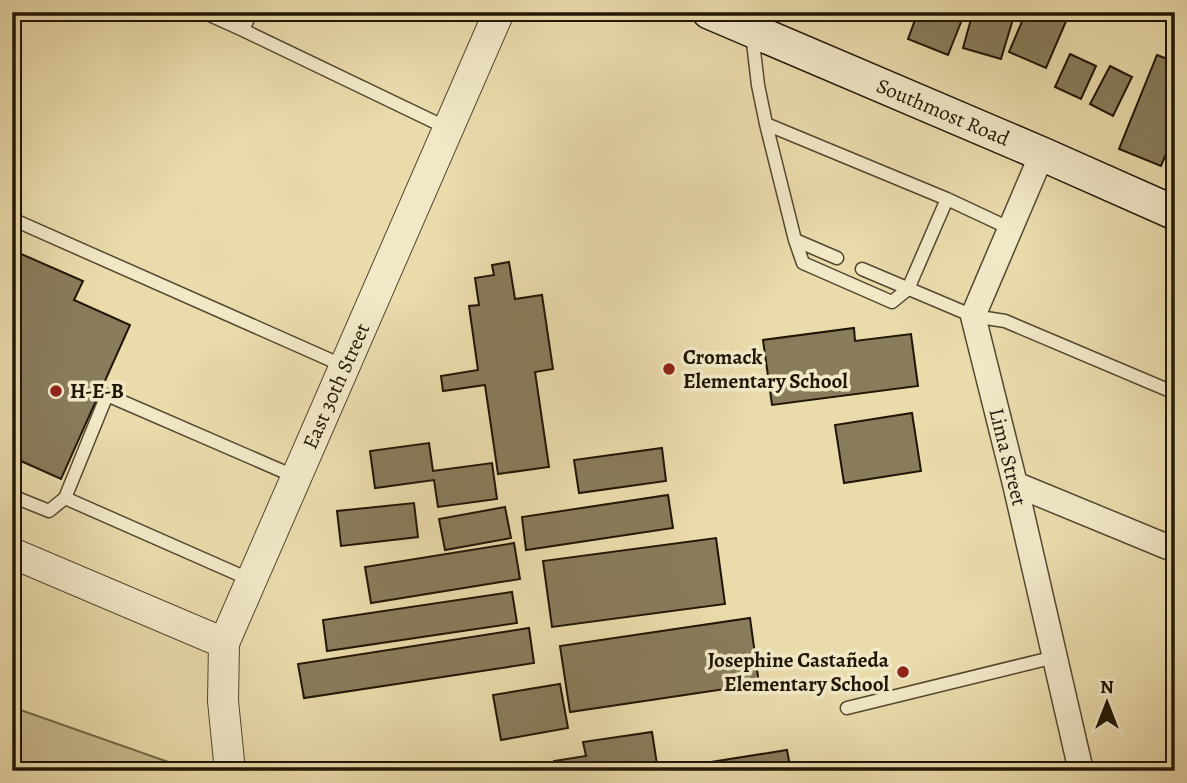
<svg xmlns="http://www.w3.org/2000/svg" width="1187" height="783" font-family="Alegreya,serif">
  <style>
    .green { fill: #c8ba8f; stroke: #74684a; stroke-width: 2 }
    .building { fill: #897c5c; stroke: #201606; stroke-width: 2 }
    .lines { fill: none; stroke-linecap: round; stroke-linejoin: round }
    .service-casing { stroke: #52472f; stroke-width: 15 }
    .minor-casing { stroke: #52472f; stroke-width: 27 }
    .tertiary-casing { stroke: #52472f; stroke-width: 32 }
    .secondary-casing { stroke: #201606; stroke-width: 36 }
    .service { stroke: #f1e8c8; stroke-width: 12 }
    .minor { stroke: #f1e8c8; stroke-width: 24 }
    .tertiary { stroke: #f1e8c8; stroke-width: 30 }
    .secondary { stroke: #f1e8c8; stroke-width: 33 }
    .poi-dot { fill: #8f2418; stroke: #f1e8c8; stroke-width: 2.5 }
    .labels { text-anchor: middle; stroke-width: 7; stroke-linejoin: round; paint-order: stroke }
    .street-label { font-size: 21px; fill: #201606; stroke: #f1e8c8 }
    .poi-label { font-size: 21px; font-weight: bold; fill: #201606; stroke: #f1e8c8; text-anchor: start }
  </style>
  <rect width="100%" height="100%" fill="#eadbab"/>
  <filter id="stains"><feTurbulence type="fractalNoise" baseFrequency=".00286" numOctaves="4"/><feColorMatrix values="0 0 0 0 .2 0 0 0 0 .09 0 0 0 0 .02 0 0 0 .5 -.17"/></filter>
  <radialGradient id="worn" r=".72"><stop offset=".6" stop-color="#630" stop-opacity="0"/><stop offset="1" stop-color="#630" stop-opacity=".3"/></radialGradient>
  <!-- green -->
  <path class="green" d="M12,707L194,771H12Z"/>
  <!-- building -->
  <path class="building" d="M918,12H965L948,55L908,39Z
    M973,12H991L1013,19L1001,59L963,48Z
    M1026,12H1070L1046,68L1009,52Z
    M1070,54L1096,66L1081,99L1055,87Z
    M1157,55L1175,62V132L1161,166L1119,149Z
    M1110,66L1132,77L1113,116L1090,104Z
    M12,250L83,281L74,300L130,325L61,479L12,457Z
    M509,262L515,299L542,295L553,369L535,372L549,467L498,474L485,385L443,391L441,376L478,370L469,306L479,305L475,278L494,275L492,265Z
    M854,328L855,341L911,334L918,386L772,405L763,340Z
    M912,413L921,471L844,483L835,425Z
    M429,443L433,471L492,463L497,499L438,507L434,480L375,488L370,451Z
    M662,448L666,481L579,493L574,460Z
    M668,495L673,528L526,550L522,517Z
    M414,503L418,537L341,546L337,511Z
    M505,507L511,538L445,550L439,519Z
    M716,538L725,604L552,627L543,561Z
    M514,543L520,579L371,603L365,567Z
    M512,592L517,623L327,651L323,620Z
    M750,618L759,684L570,712L560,646Z
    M529,628L534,663L304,698L298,664Z
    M560,684L568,728L501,740L493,695Z
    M652,732L658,771H555L554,761L586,756L583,742Z
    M787,750L791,771H673V768Z"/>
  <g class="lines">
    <!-- service casing -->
    <g class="service-casing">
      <path id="service" d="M203,12L243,30L251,12
        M243,30L447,128
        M752,34L758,85L766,124L947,199L1009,228
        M766,124L795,240L837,258
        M12,219L344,366
        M795,240L803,263L892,302L908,289L947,199
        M862,269L973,316L1005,321L1175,393
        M12,496L49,511L65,498
        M251,580L65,498L107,395L296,477
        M847,708L1055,657"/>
    </g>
    <!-- minor casing -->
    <g class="minor-casing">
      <path id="minor" d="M1042,154L973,316L1015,484L1081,771
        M1015,484L1175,550"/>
    </g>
    <!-- tertiary casing -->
    <g class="tertiary-casing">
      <path id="tertiary" d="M12,553L224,643
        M230,771L223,701L224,643L499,12"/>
    </g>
    <!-- secondary casing -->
    <g class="secondary-casing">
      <path id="secondary" d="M709,12L1042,154L1175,213"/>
    </g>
    <!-- service -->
    <use href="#service" class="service"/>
    <!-- minor -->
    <use href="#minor" class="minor"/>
    <!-- tertiary -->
    <use href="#tertiary" class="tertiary"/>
    <!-- secondary -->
    <use href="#secondary" class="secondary"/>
  </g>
  <!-- markers -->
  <g class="poi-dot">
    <circle cx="669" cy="369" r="7"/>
    <circle cx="56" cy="391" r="7"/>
    <circle cx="903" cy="672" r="7"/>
  </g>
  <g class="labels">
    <!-- street labels -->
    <g class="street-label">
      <text transform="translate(943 112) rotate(23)" y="7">Southmost Road</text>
      <text transform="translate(336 386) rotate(-66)" y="7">East 30th Street</text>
      <text transform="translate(1008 457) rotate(76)" y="7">Lima Street</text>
    </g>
    <!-- poi labels -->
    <g class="poi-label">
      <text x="683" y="364">Cromack<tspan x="683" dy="24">Elementary School</tspan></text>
      <text x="70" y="398">H-E-B</text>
      <text x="889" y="667" text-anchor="end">Josephine Castañeda<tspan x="889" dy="24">Elementary School</tspan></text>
    </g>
  </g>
  <!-- margin -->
  <rect width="1187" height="783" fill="none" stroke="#eadbab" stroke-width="42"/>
  <rect x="14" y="14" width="1159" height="755" fill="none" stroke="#201606" stroke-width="3.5"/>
  <rect x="21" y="21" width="1145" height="741" fill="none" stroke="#201606" stroke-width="2"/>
  <!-- north arrow -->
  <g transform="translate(1107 703)" stroke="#f1e8c8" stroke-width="5" paint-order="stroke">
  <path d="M0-5L12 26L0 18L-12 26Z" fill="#201606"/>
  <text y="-10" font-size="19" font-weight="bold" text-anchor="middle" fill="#201606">N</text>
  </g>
  <rect width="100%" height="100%" filter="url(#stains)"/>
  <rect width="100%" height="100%" fill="url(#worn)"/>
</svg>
